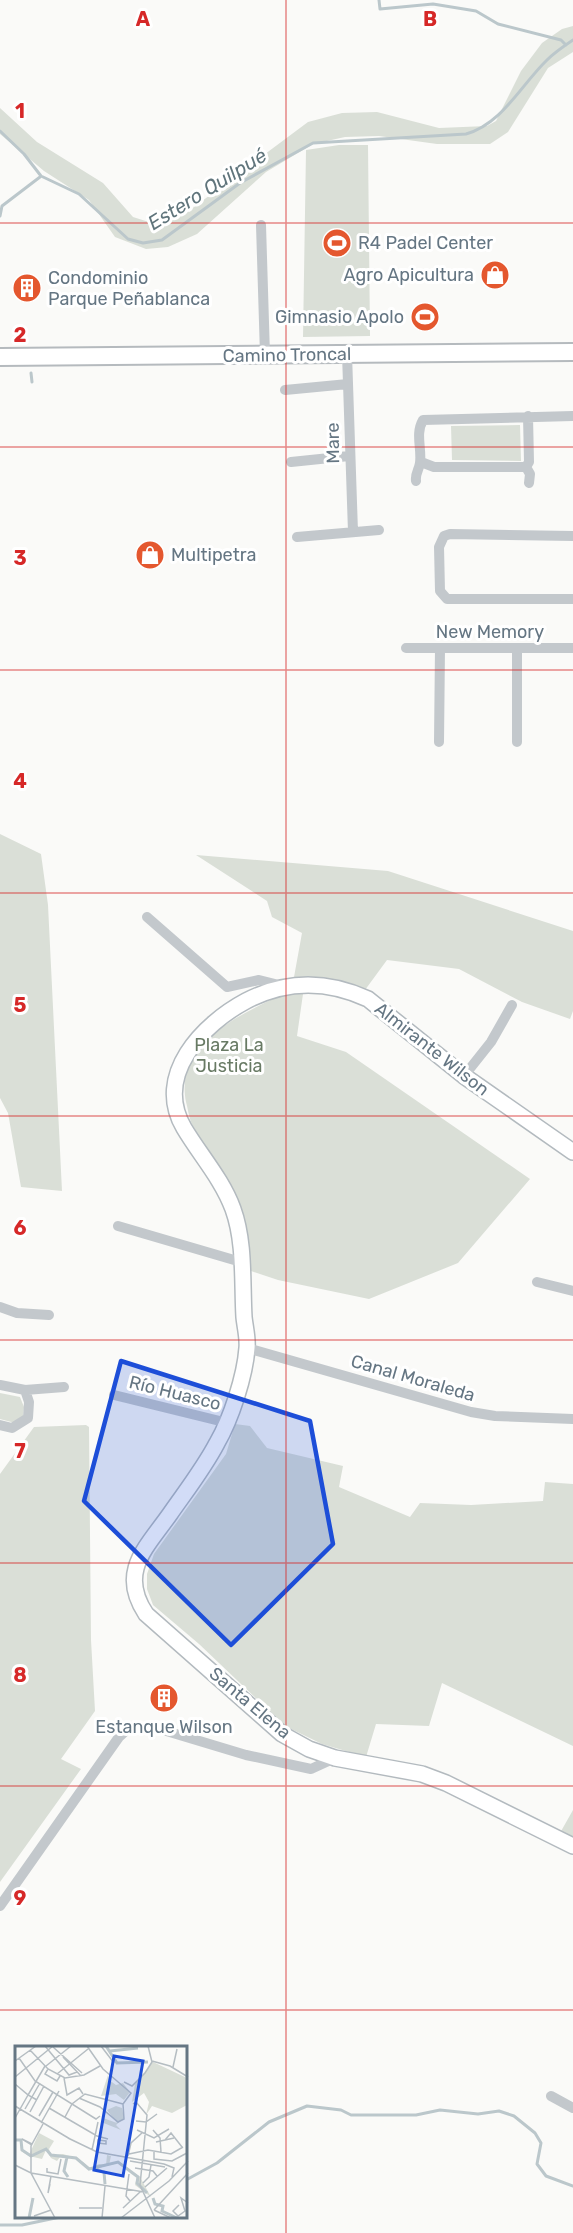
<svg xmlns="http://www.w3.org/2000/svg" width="573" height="2233" font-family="Rubik,sans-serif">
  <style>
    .green { fill: #dadfd7 }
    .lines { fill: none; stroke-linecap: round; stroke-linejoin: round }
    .stream { stroke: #bbc7cb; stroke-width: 3 }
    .secondary-casing { stroke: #b3babf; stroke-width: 18 }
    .primary-casing { stroke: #b5babe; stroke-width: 20 }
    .street { stroke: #c3c8cc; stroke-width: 10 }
    .secondary { stroke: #fff; stroke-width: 15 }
    .primary { stroke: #fff; stroke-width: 16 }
    .marked { fill: #1d4ed8; fill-opacity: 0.2; stroke: #1d4ed8; stroke-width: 4.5; stroke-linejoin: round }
    .grid { fill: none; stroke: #d62828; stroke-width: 1.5; stroke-opacity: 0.55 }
    .labels { text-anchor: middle; stroke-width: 6; stroke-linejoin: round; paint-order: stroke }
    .poi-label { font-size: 18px; fill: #657683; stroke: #fff; text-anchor: start }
    .street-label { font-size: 18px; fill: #657683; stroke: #fff }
    .park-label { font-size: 18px; fill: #687a64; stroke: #fff }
    .water-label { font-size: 20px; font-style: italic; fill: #60757c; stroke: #fff }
    .inset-river { fill: none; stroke: #bbc7cb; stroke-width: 3 }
    .inset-road { fill: none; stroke: #b5bdc2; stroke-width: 1.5 }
    .view { fill: #1d4ed8; fill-opacity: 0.15; stroke: #1d4ed8; stroke-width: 3 }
    .inset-edge { fill: none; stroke: #657683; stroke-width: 3 }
    .grid-label { font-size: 20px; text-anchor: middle; font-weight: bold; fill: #d62828; stroke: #fff; stroke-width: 6; stroke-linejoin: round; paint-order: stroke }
  </style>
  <rect width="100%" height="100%" fill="#fafaf8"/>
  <!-- green -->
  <path class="green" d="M573,26V52L548,68L508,132L490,144H437L379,136L345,137L313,144L266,172L197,234L168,247L146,249L115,237L89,200L44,171L0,134V108L37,142L103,183L133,217L152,223L186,213L308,122L342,113L377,112L439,128L487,126L496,121L521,71L542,43L562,29Z
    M339,145H368L370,336L303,337L306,150Z
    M520,425L521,461L452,460L451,426Z
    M0,834L41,854L48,905L62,1191L21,1187L8,1113L0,1098Z
    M196,855L388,871L573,931V1011L570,1019L522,1002L459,969L387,960L365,990L332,979L294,977L302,933L272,917L267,901Z
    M286,993L303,994L297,1036L346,1052L530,1179L458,1263L369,1299L278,1280L251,1271C248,1202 221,1180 192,1124C189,1118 188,1109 186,1102C174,1043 242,1013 286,993Z
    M0,1393L20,1397L24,1407L23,1416L15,1423L0,1419Z
    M235,1424L250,1426L267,1448L343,1466L339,1487L410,1517L420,1503L471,1505L543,1501L545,1482L573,1484V1746L442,1683L429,1726L376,1724L366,1757L322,1744L285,1726L199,1644L153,1605L147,1589V1574L154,1554L226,1454Z
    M86,1425L89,1427L91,1640L95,1711L61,1759L81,1769L0,1882V1474L34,1427Z
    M573,1810V1839L560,1833Z"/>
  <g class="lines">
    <!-- stream -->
    <path class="stream" d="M379,0L380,9L433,4L476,11L498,24L561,40L566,45
      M0,131L24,154L41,176L79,194L128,239L143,243L162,240L240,183L313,143L466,134C502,124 521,85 547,60C555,52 564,46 573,40
      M0,216L2,206L40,177
      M31,373L32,382
      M186,2180L217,2163L269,2122L307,2106L341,2110L351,2115H416L440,2110L478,2114L499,2111L514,2116L535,2133L541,2143L537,2164L546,2176L573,2186
      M0,2225H22L65,2216"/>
    <!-- secondary casing -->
    <g class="secondary-casing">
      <path id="secondary" d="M573,1152L464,1076L368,999C327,980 286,980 246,1001C203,1024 153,1075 184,1128C200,1155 222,1179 233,1209C245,1242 242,1282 244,1317C245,1327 248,1338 247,1348C245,1376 231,1419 217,1443C204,1468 186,1491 170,1514C146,1548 118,1572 146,1614L282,1734L309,1749L335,1758L422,1774L446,1783L573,1846"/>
    </g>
    <!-- primary casing -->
    <g class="primary-casing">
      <path id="primary" d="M0,357L573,352"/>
    </g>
    <!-- street -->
    <path class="street" d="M261,225L265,355
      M347,354L353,532
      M285,390L348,384
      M528,416L529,462L526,467L530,474L529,483
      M291,462L349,456
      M421,462L434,467H526
      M416,481C415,473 419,470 420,463C422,448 415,434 423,420L573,416
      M573,536L450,534L444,536L439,547L440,591L447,599H573
      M297,537L379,530
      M406,648H573
      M439,742L440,648
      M517,742V648
      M147,917L227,987L259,980L283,986
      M464,1076L491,1042L512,1005
      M118,1226L241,1262
      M537,1282L573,1291
      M0,1307L17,1313L49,1315
      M247,1348L471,1412L495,1416L573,1419
      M0,1385L25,1390L64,1387
      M114,1395L228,1423
      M0,1425L12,1428L28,1418L29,1402L25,1390
      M0,1906L119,1737L131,1726L163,1730L246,1755L311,1769L335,1758
      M551,2096L573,2108"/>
    <!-- secondary -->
    <use href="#secondary" class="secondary"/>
    <!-- primary -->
    <use href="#primary" class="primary"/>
  </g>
  <!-- marked area -->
  <path class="marked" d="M121,1361L310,1421L333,1544L231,1645L84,1501Z"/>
  <!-- grid -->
  <path class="grid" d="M286,0V2233M0,223H573M0,447H573M0,670H573M0,893H573M0,1116H573M0,1340H573M0,1563H573M0,1786H573M0,2010H573"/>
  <!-- icons -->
  <defs>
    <g id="stadium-disc" transform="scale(1.5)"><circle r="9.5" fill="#e4572e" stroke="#fff"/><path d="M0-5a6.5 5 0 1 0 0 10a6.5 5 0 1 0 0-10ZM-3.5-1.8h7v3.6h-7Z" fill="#fff"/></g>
    <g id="shop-disc" transform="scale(1.5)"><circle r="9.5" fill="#e4572e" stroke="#fff"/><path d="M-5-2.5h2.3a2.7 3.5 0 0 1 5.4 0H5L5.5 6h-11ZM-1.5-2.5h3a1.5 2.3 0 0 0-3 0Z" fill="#fff"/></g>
    <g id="building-disc" transform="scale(1.5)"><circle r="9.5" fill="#e4572e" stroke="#fff"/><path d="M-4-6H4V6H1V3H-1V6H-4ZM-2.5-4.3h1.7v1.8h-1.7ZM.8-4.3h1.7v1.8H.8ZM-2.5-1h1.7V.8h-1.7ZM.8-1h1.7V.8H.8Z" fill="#fff"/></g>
  </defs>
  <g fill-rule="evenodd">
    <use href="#stadium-disc" x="337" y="243"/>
    <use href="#shop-disc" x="495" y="275"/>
    <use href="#building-disc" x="27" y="288"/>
    <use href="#stadium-disc" x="425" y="317"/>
    <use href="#shop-disc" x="150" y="555"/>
    <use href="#building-disc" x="164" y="1698"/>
  </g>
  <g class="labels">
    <!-- poi labels -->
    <g class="poi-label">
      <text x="358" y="249">R4 Padel Center</text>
      <text x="474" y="281" text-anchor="end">Agro Apicultura</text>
      <text x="48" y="284">Condominio<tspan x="48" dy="21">Parque Peñablanca</tspan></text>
      <text x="404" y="323" text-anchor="end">Gimnasio Apolo</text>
      <text x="171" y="561">Multipetra</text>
      <text x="164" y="1733" text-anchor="middle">Estanque Wilson</text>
    </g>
    <!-- street labels -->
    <g class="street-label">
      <text transform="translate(287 355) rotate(-1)" y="6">Camino Troncal</text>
      <text transform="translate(333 443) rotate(-91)" y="6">Mare</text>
      <text x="490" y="638">New Memory</text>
      <text transform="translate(432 1049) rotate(38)" y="6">Almirante Wilson</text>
      <text transform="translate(413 1378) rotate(16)" y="6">Canal Moraleda</text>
      <text transform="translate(175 1393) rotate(14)" y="6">Río Huasco</text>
      <text transform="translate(250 1703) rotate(40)" y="6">Santa Elena</text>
    </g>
    <!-- park labels -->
    <g class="park-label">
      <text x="229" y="1051">Plaza La<tspan x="229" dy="21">Justicia</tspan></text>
    </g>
    <!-- water labels -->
    <g class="water-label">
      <text transform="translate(207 189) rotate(-32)" y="7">Estero Quilpué</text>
    </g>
  </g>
  <!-- overview -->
  <g transform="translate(15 2046)">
    <rect width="172" height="172" fill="#fafaf8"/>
    <path d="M138,16L172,32V59L157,67L137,60L131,69L134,56L129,47L117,56L120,38ZM93,29L94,34L101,39L108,37L115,46L109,54L101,48L86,50ZM101,60L107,62L109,72L101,79L106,84L86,76L88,72L102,77L92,64ZM24,87L39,95L34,103L36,109L48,108L61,112L68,116L75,122L84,118L91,119L92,109L96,110L94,119L103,115L125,131L136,151L120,139L122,131L103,117L75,124L61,113L46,109L37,110L45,111L42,115L36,112L31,104L27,113L14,110L6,105L5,95L0,93H5L7,104L14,109Z" fill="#dadfd7"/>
    <path class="inset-river" d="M91,0L102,17L133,16M95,5L123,2M0,94H6L7,104L16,110L31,103L36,109L61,112L74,123L103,116L123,131L122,137L132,147M52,111L49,125L53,131M80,123L89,126L90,138M138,152L140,158L148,160L147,165L162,172M14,172L18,152"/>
    <path class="inset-road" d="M30,0L54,29L62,26M86,0L99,17M38,1L67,27M15,4L33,23L50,32L69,29L85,20M48,11L66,30M4,12L20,35L81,73L85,70M0,15L21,0M137,15L155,20L173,31M31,20L56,0M158,21L162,3M33,23L30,28L42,35L45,30M42,28L73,3M0,31L38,0M49,32L52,49L64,42L68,48M109,36L117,40L130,27L137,16L133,0M0,38L13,49L0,72M64,52L85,61L103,76L109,73L108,58L116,47L88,23L72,0M22,54L13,49L30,20M118,58L121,56L132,69L125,139L140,172M0,60L55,93M34,62L82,90L93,93M10,63L25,37M15,66L29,40M24,70L38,46M50,71L57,58L70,48L108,58M121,75L131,76L142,68M26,77L44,45M28,78L16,100V127L40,172M122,84L139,92L154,83M138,84L145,92L146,106M53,92L82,106L149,118M83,94L91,95V98L83,97ZM150,94L156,87L167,101M141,96L159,92M17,99L7,93L17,98M77,104L83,76M139,105V113L157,115L172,107M114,108L133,104L156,108L168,101M113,110L116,97L128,86M115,115L150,121M149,118L159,122L157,131M0,119L16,127L129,146M32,122V126L43,128L46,113M120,122L138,125L142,130M114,128L111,150L115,155M128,137L134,131L136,119M35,138L33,147L36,130M130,141L152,122M164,159L158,165L163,170L170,165L166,152L173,157M64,162H87M108,162L125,146M139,164L173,127M139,164L156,172M19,170L36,164M87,172L90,140M106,172L154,135L173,115"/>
    <path class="view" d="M99,10L128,15L108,130L79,124Z"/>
    <rect width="172" height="172" class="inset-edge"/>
  </g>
  <g class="grid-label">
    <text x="143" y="26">A</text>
    <text x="430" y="26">B</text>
    <text x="20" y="118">1</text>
    <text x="20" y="342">2</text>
    <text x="20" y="565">3</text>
    <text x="20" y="788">4</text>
    <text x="20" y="1012">5</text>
    <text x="20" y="1235">6</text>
    <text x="20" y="1458">7</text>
    <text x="20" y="1682">8</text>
    <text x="20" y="1905">9</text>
  </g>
</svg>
